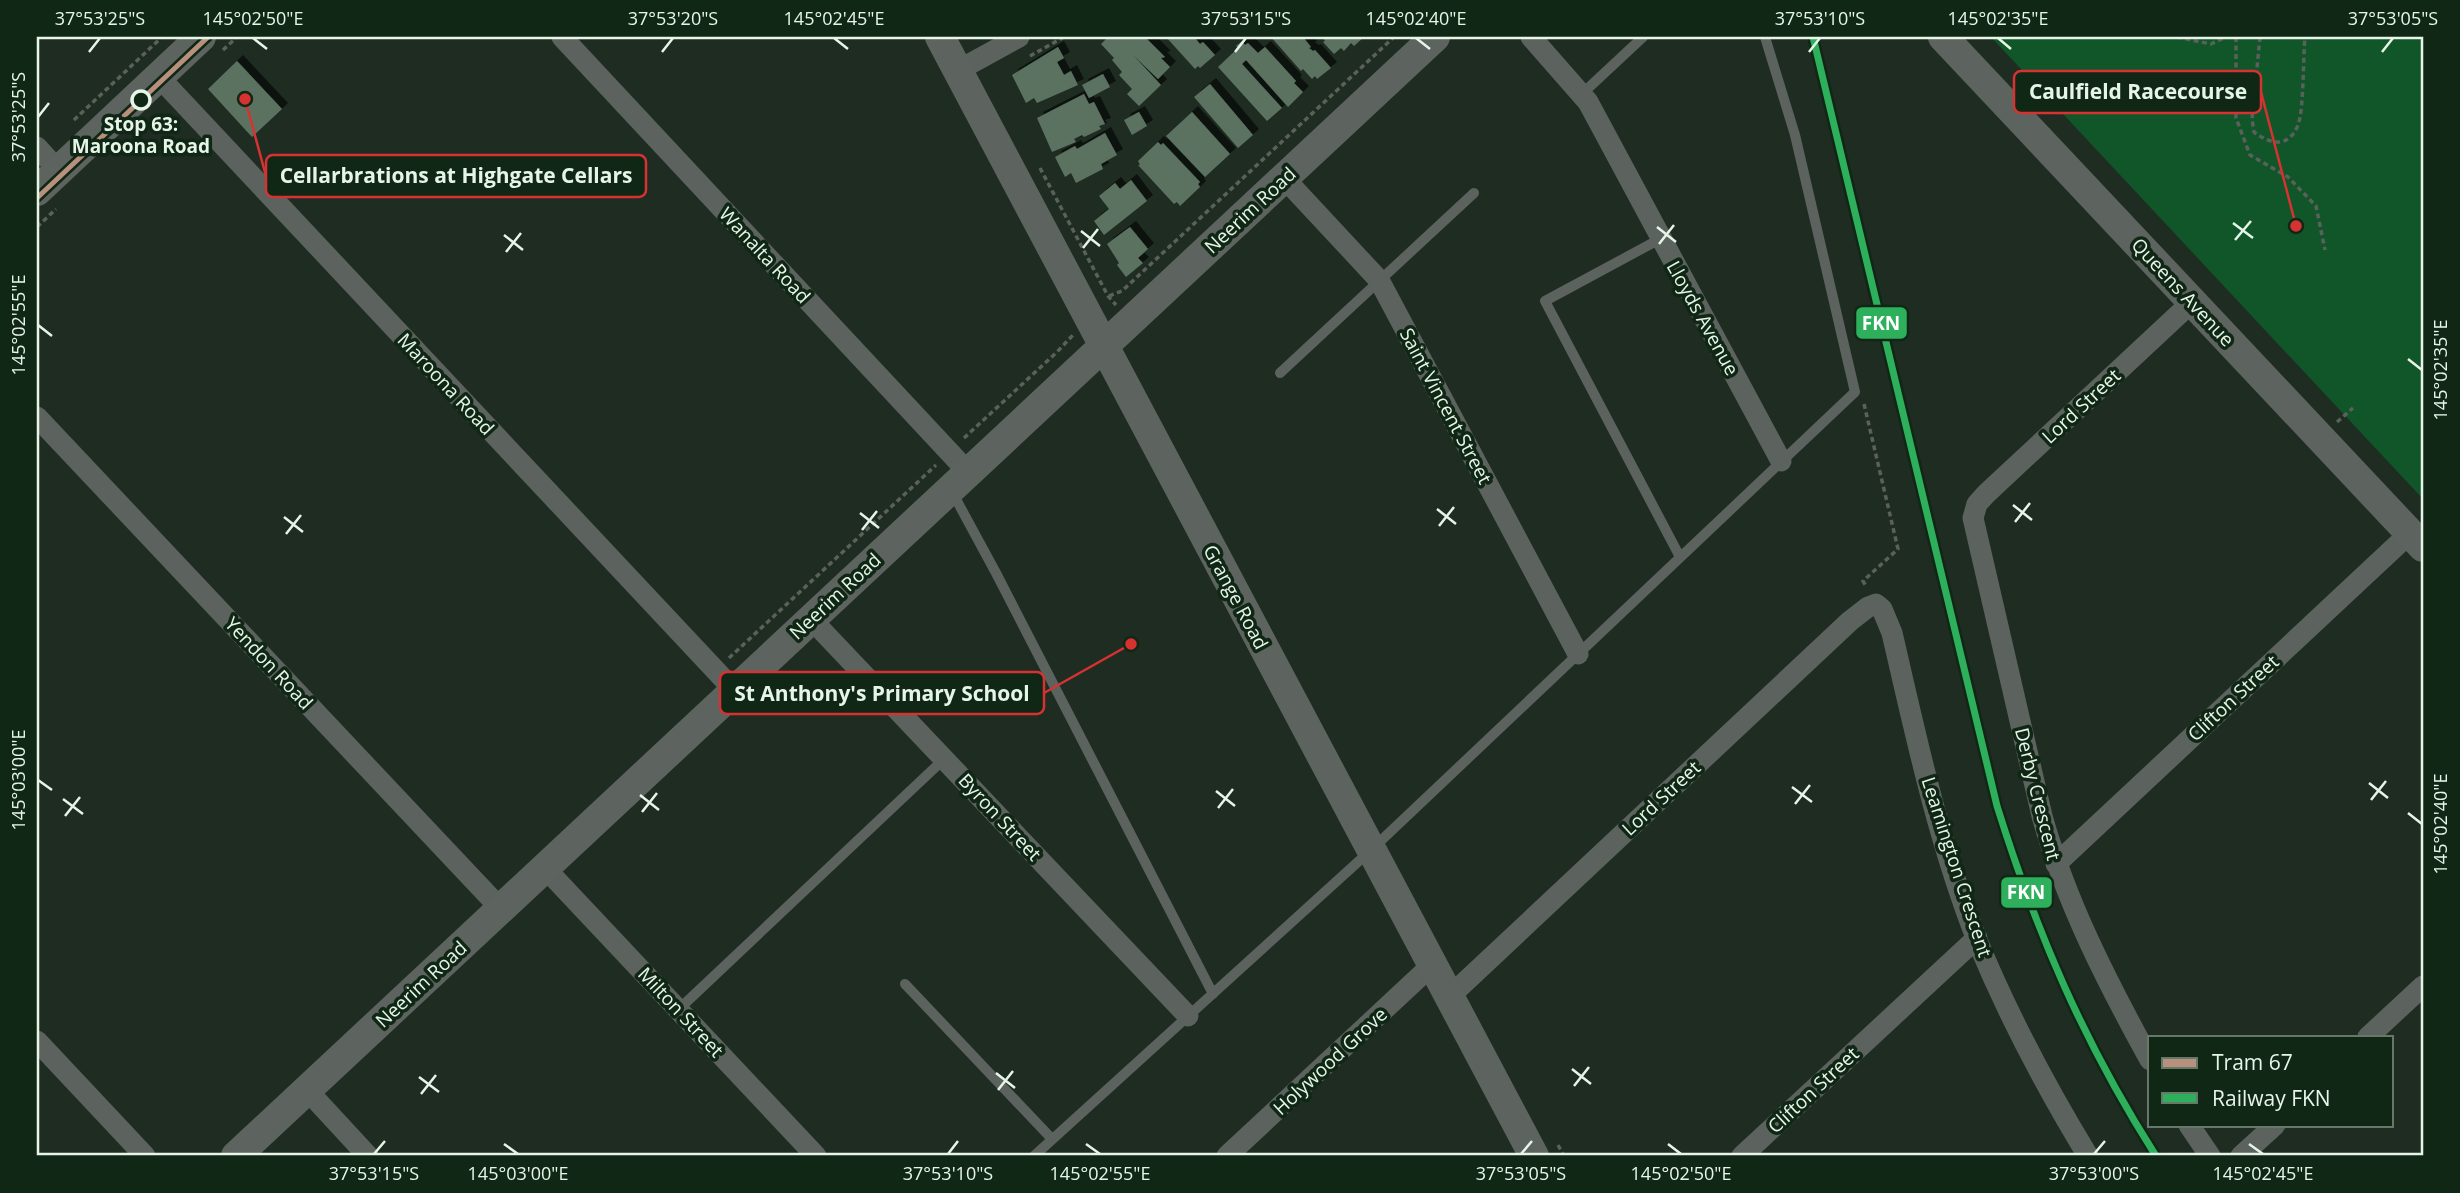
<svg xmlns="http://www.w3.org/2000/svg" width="2460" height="1193" font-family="'Open Sans',sans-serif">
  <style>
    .green { fill: #115629 }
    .building { fill: #5c7261; filter: url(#shadow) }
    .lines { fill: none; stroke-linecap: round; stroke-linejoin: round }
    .path { stroke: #5a615b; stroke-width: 3.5; stroke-dasharray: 5 3.5; stroke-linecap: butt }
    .lane { stroke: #5c625e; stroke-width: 10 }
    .street { stroke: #5c625e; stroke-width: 21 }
    .secondary { stroke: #5d635e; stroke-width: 30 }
    .rail-1-casing { stroke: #102715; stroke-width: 12 }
    .rail-1 { stroke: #2eaf5c; stroke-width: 7 }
    .tram-1-casing { stroke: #102715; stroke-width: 10 }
    .tram-1 { stroke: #b8917e; stroke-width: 5 }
    .ticks { fill: none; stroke: #e6f5e8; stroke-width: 2.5 }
    .stop-dot { fill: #102715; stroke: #e6f5e8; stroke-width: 3.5 }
    .labels { text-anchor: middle; stroke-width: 7; stroke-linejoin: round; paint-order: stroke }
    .stop-label { font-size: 19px; font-weight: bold; fill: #e6f5e8; stroke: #102715 }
    .street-label { font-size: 19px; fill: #e6f5e8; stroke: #102715 }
    .leader { fill: none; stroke: #d73232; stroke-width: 2.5 }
    .callout-dot { fill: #d73232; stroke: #102715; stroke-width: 2.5 }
    .callout { fill: #102715; stroke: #d73232; stroke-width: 2.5 }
    .callout-label { font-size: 21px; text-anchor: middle; font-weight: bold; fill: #e6f5e8 }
    .line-badge { stroke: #102715; stroke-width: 2.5 }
    .badge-label { font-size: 19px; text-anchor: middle; font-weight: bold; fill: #fff }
    .neatline { fill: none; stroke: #e6f5e8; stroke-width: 2.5 }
    .ticks-label { font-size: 18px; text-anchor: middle; fill: #e6f5e8 }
  </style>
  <defs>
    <filter id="shadow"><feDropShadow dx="6" dy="-6" stdDeviation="0" flood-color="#0009"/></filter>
  </defs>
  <rect width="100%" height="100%" fill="#1f2c22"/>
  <!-- green -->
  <path class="green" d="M1991,37H2423V499Z"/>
  <!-- building -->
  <path class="building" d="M1108,37H1145L1165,57L1161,58L1170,67L1158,79L1133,55L1161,85L1139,106L1127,94L1132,89L1119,75L1122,72L1112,60L1114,58L1101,44Z
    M1166,37H1197L1195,38L1200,44L1203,42L1215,55L1200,68L1198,66L1195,69Z
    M1271,37H1303L1311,47L1309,48L1313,51L1315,50L1331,68L1317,79L1315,76L1312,79L1303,69L1301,71Z
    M1322,37H1364L1354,46L1351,43L1344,51L1341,48L1334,54L1323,42L1325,41Z
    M1242,41L1245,45L1248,43L1258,53L1265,47L1296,81L1294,83L1303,92L1288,107L1246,60L1242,64L1282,108L1267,121L1218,67L1238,48L1236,46Z
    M1058,47L1064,58L1057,62L1064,75L1071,71L1078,85L1037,103L1034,98L1026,103L1012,75Z
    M237,61L282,109L252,137L208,89Z
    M1103,74L1110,87L1089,98L1082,85Z
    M1210,84L1253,135L1238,148L1194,97Z
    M1084,94L1089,104L1094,102L1105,124L1099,126L1101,129L1084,137L1082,135L1074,139L1076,142L1052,152L1037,118Z
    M1139,112L1147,126L1132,135L1124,120Z
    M1192,112L1230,154L1205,177L1166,136Z
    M1105,133L1117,155L1101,164L1103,169L1076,183L1071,173L1065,177L1055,157L1075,146L1077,149Z
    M1158,142L1161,145L1163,143L1200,182L1198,184L1200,187L1180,206L1177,202L1174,204L1138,165H1140L1138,161Z
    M1131,180L1147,201L1104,235L1094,221L1109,209L1099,196L1115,183L1120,189Z
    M1130,227L1148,249L1138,258L1143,263L1126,277L1117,265L1119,263L1107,244Z"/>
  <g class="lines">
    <!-- path -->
    <path class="path" d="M2177,37L2211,44L2226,37
      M2236,37V118L2250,155L2288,177L2316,206L2325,250
      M2260,37L2252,119L2254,132C2271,145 2289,148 2298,125C2304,110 2303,56 2305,37
      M223,50L237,37
      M1030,56L1064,37
      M74,120L162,37
      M1040,168L1108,296L1116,305
      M37,227L56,209
      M1109,296L1122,291L1394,37
      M1864,404L1898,549L1863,581L1866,586
      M2337,422L2353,408
      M964,438L1057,352L1073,335
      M729,658L936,465
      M1558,1145L1564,1156"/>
    <!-- lane -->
    <path class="lane" d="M1583,93L1643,37
      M1660,239L1545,301L1680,557
      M1280,373L1474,193
      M951,490L996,573L1213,994
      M905,984L1052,1139
      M678,1010L944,759
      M1034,1156L1370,851L1855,392L1795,135L1765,37"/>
    <!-- street -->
    <path class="street" d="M562,37L968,472
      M1531,37L1588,102L1781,461
      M957,71L1019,37
      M159,77L734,690
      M37,147L58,170
      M1284,178L1379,280L1578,654
      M37,417L501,909
      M811,619L1188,1016
      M2056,864L2410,533
      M545,868L816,1156
      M1449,997L1850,621L1868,607L1876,604L1882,609L1892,633C1916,736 1938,841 1977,940C2008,1015 2046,1087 2088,1156
      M2368,1037L2423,986
      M37,1041L145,1156
      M2150,1060C2107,982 2066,902 2042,816L1973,518L1977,504L1986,494L2192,302
      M307,1090L368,1156
      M2189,1125L2210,1156
      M1227,1156L1432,965
      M1742,1156L1977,938
      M2241,1156L2275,1125"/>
    <!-- secondary -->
    <path class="secondary" d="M940,37L1534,1156
      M1943,37L2423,547
      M37,191L201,37
      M236,1156L1435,37"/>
    <!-- rail-1 casing -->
    <g class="rail-1-casing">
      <path id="rail-1" d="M1813,37L1997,806C2037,934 2084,1043 2156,1156"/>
    </g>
    <!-- rail-1 -->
    <use href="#rail-1" class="rail-1"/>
    <!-- tram-1 casing -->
    <g class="tram-1-casing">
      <path id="tram-1" d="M37,198L208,37"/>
    </g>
    <!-- tram-1 -->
    <use href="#tram-1" class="tram-1"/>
  </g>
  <!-- ticks -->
  <path class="ticks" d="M253,38L267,49M834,38L848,49M1416,38L1430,49M1998,38L2011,49M89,52L100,38M662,52L673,38M1235,52L1246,38M1809,52L1820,38M2382,52L2393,38M38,117L49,103M2233,223L2253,238M1657,227L1676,242M1081,231L1100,246M504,235L523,250M2235,240L2251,221M1659,244L1674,225M1083,248L1098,229M506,252L521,233M38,325L52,336M2408,359L2422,370M2013,505L2032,520M1437,509L1456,524M860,513L879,528M284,517L303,532M2015,522L2030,503M1439,526L1454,507M862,530L877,511M286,534L301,515M38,780L52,790M2369,783L2388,798M1792,787L1812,802M1216,791L1235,806M640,795L659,810M63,799L83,814M2371,800L2386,781M1795,804L1810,785M1218,808L1233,789M642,812L657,793M2408,813L2422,824M65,816L80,797M1572,1069L1591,1084M996,1073L1015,1088M419,1077L439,1092M1574,1086L1589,1067M998,1090L1013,1071M421,1094L436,1075M504,1144L518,1154M1086,1144L1100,1154M1668,1144L1681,1154M2249,1144L2263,1154M374,1154L385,1141M948,1154L958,1141M1521,1154L1532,1141M2094,1154L2105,1141"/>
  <!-- markers -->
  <circle class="stop-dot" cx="141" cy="100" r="9"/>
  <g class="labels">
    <!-- stop labels -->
    <g class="stop-label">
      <text x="141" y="131">Stop 63:<tspan x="141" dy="22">Maroona Road</tspan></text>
    </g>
    <!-- street labels -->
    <g class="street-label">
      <text transform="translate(1250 210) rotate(-43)" y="7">Neerim Road</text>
      <text transform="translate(765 255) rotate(47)" y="7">Wanalta Road</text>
      <text transform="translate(2183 292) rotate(47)" y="7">Queens Avenue</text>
      <text transform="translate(1703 318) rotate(61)" y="7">Lloyds Avenue</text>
      <text transform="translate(446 384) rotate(47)" y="7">Maroona Road</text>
      <text transform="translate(1446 406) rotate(62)" y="7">Saint Vincent Street</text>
      <text transform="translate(2081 406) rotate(-43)" y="7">Lord Street</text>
      <text transform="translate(835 596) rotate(-43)" y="7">Neerim Road</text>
      <text transform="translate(1236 597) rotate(62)" y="7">Grange Road</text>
      <text transform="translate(269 663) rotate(47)" y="7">Yendon Road</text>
      <text transform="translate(2233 698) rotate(-43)" y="7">Clifton Street</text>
      <text transform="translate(2038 794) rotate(76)" y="7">Derby Crescent</text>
      <text transform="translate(1661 798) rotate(-43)" y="7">Lord Street</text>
      <text transform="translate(1000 817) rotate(47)" y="7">Byron Street</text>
      <text transform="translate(1957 867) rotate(72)" y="7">Leamington Crescent</text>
      <text transform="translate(421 984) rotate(-43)" y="7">Neerim Road</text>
      <text transform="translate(681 1012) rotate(47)" y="7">Milton Street</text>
      <text transform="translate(1330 1061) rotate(-43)" y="7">Holywood Grove</text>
      <text transform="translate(1813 1090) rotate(-43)" y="7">Clifton Street</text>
    </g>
  </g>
  <!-- callouts -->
  <path class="leader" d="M2296 226L2261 92M245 99L266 176M1131 644L1044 693"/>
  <g class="callout-dot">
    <circle cx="2296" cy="226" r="7"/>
    <circle cx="245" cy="99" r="7"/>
    <circle cx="1131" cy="644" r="7"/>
  </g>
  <g class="callout">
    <rect x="2014" y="71" width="247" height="42" rx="7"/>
    <rect x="266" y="155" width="380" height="42" rx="7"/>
    <rect x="720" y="672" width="324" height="42" rx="7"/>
  </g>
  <g class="callout-label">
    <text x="2138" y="99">Caulfield Racecourse</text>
    <text x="456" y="183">Cellarbrations at Highgate Cellars</text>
    <text x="882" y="701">St Anthony's Primary School</text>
  </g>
  <g class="line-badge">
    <rect x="1855" y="306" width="53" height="34" rx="7" fill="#2eaf5c"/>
    <rect x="2000" y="876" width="53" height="33" rx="7" fill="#2eaf5c"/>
  </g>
  <g class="badge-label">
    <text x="1881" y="330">FKN</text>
    <text x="2026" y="899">FKN</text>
  </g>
  <!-- border -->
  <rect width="2460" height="1193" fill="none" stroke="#102715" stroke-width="77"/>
  <!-- legend -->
  <rect x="2148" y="1036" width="245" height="91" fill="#102715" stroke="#667969" stroke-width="2"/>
  <rect x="2162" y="1058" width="35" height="10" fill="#b8917e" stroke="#667969" stroke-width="2"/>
  <text x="2212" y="1070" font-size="21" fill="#e6f5e8">Tram 67</text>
  <rect x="2162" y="1093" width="35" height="10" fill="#2eaf5c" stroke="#667969" stroke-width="2"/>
  <text x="2212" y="1106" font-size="21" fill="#e6f5e8">Railway FKN</text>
  <rect x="38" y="38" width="2384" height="1116" class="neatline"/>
  <g class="ticks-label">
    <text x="100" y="25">37°53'25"S</text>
    <text x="253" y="25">145°02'50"E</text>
    <text x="673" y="25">37°53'20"S</text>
    <text x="834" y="25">145°02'45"E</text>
    <text x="1246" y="25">37°53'15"S</text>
    <text x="1416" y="25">145°02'40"E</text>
    <text x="1820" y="25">37°53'10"S</text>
    <text x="1998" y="25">145°02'35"E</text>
    <text x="2393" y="25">37°53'05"S</text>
    <text transform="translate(19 117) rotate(-90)" y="6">37°53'25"S</text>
    <text transform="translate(19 325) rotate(-90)" y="6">145°02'55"E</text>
    <text transform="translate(2441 370) rotate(-90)" y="6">145°02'35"E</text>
    <text transform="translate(19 780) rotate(-90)" y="6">145°03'00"E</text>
    <text transform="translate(2441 824) rotate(-90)" y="6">145°02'40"E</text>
    <text x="374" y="1180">37°53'15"S</text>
    <text x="518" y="1180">145°03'00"E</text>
    <text x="948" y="1180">37°53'10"S</text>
    <text x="1100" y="1180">145°02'55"E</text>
    <text x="1521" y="1180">37°53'05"S</text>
    <text x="1681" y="1180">145°02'50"E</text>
    <text x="2094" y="1180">37°53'00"S</text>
    <text x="2263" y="1180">145°02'45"E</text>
  </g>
</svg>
